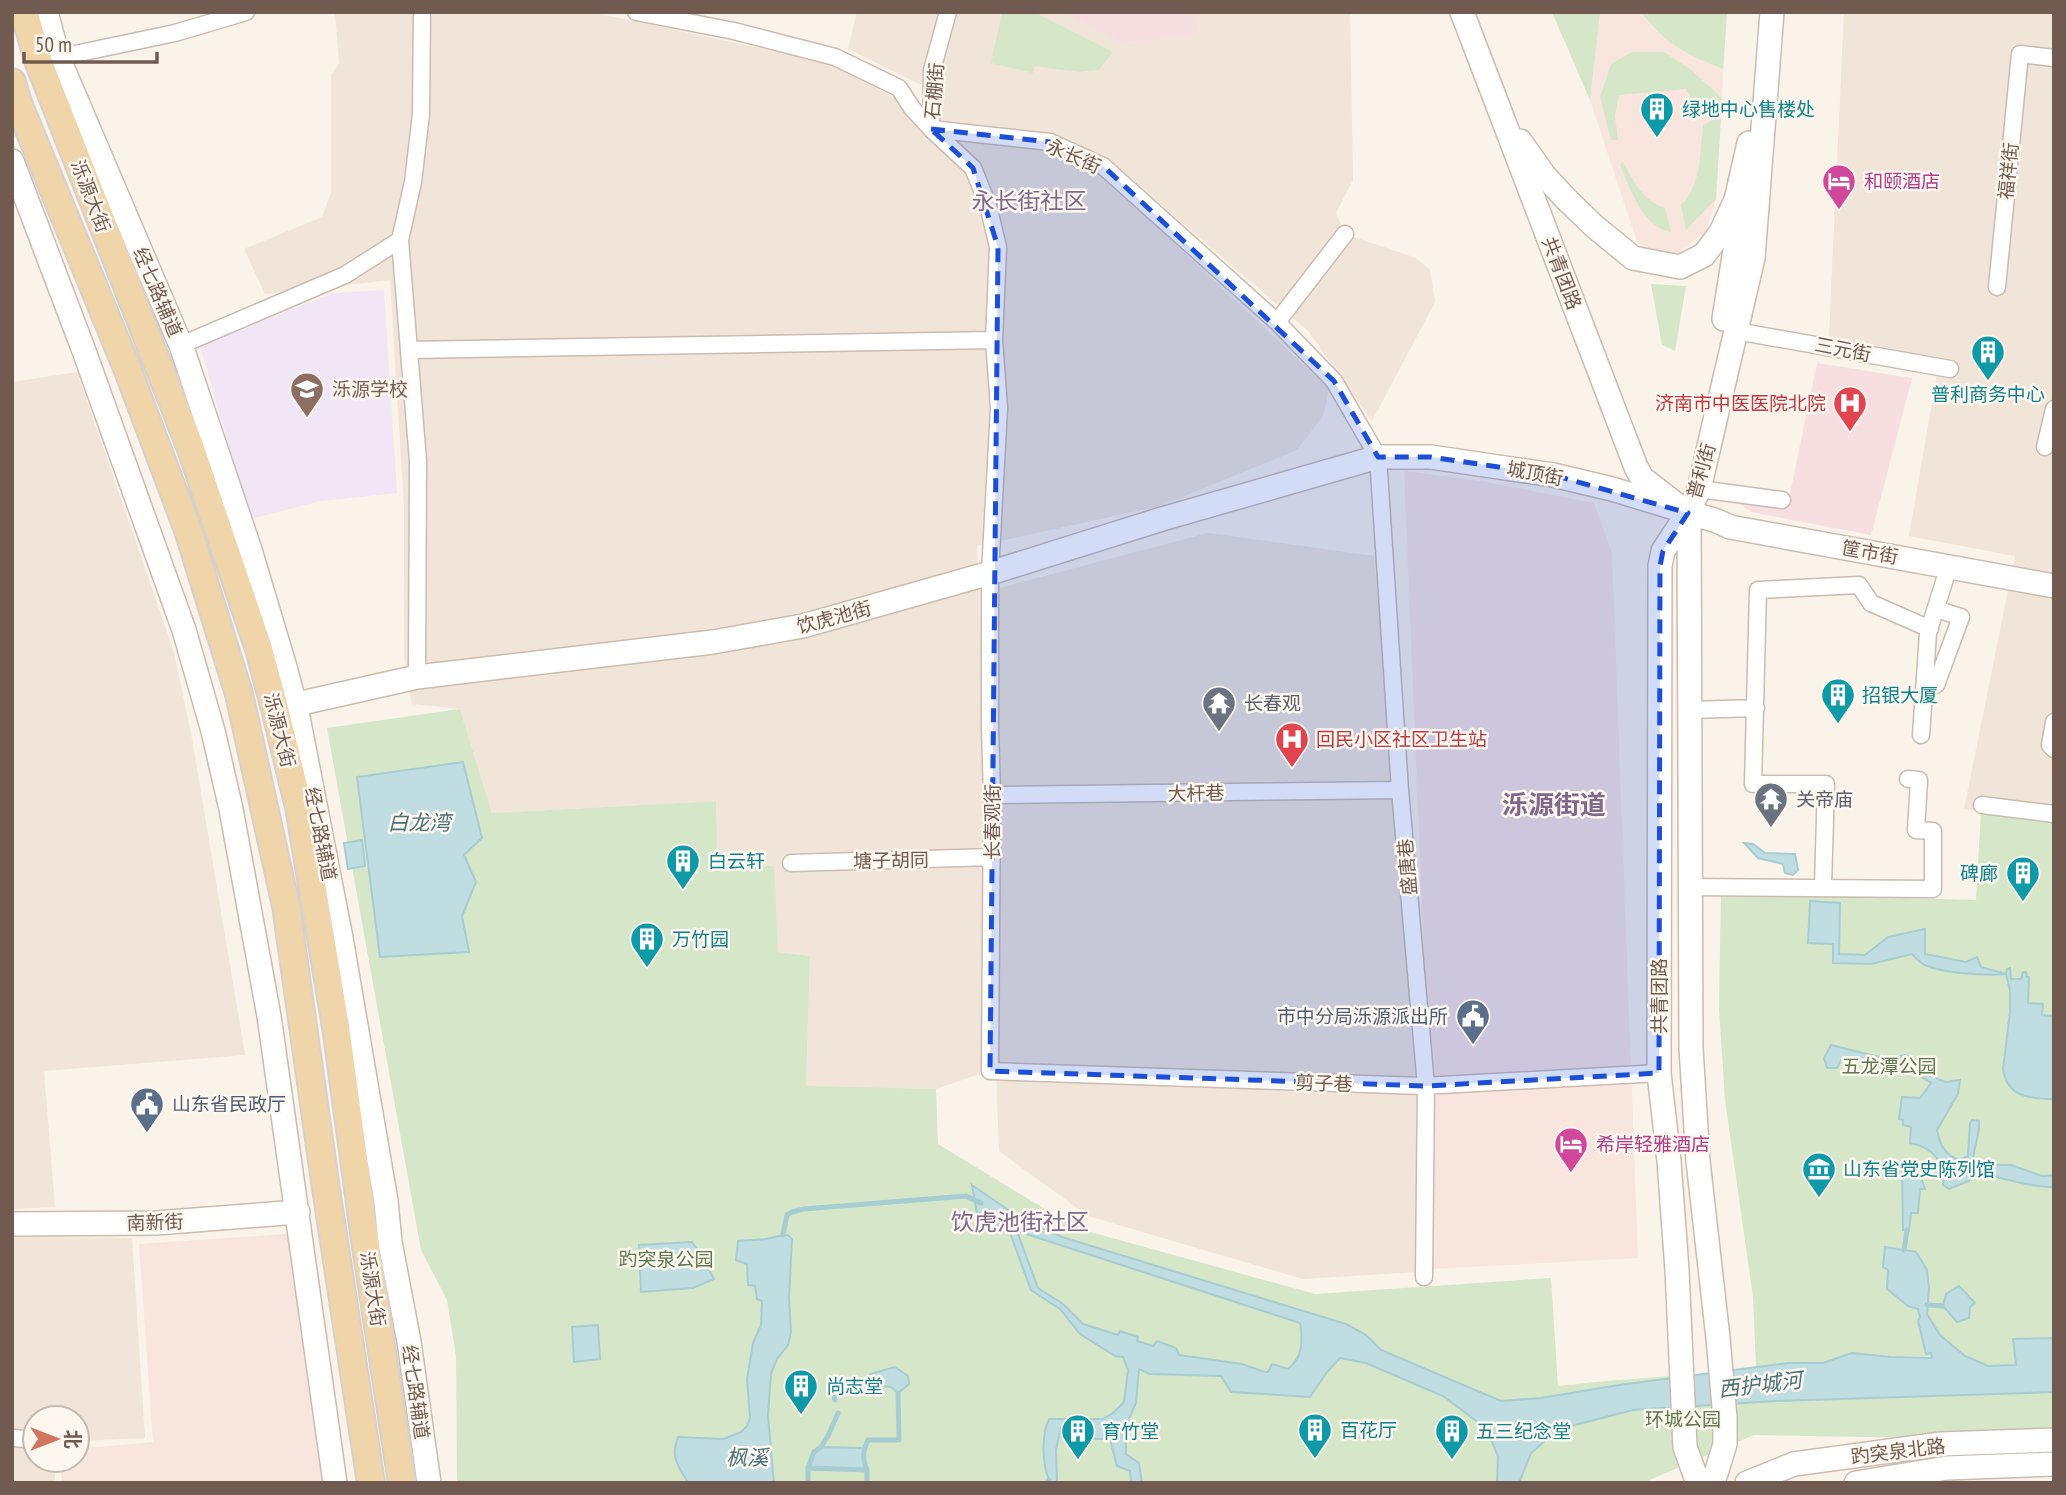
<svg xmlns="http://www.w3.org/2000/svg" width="2066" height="1495" font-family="'PT Sans Narrow','Noto Sans SC',sans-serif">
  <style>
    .residential { fill: #f0e5d8 }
    .commercial { fill: #f8e5de }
    .education { fill: #f0e6f6 }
    .medical { fill: #f6dee1 }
    .green { fill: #d6e6c9 }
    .water { fill: #c0dde1; stroke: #a7ccd1; stroke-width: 2; fill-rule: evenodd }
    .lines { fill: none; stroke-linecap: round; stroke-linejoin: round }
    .stream { stroke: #a7ccd1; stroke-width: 5 }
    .street-casing { stroke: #cbbbb0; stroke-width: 19 }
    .secondary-casing { stroke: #cdbbae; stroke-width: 26 }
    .primary-casing { stroke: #d7d1ce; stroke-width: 30 }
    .street { stroke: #fff; stroke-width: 16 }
    .secondary { stroke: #fff; stroke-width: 23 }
    .primary { stroke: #f0d4aa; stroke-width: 26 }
    .marked { fill: #1d4ed8; fill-opacity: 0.2; stroke: #1d4ed8; stroke-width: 5; stroke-dasharray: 14 9; stroke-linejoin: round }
    .labels { text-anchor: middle; stroke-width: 5; stroke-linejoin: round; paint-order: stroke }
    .street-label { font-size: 19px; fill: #715b50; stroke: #fdf7ef }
    .culture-label { font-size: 19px; fill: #0d838f; stroke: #fdf7ef; text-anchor: start }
    .hotel-label { font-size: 19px; fill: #b23c85; stroke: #fdf7ef; text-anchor: start }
    .education-label { font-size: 19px; fill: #785e54; stroke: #fdf7ef; text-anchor: start }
    .health-label { font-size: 19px; fill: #be3a42; stroke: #fdf7ef; text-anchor: end }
    .worship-label { font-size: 19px; fill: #5b616d; stroke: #fdf7ef; text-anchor: start }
    .service-label { font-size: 19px; fill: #4e5e75; stroke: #fdf7ef; text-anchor: end }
    .park-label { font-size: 19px; fill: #5b7a4d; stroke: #fdf7ef }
    .water-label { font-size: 21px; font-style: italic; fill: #49737b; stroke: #fdf7ef }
    .quarter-label { font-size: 23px; fill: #7f688c; stroke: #fdf7ef }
    .district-label { font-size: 26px; font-weight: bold; fill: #7f688c; stroke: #fdf7ef }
  </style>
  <rect width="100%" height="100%" fill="#faf3e9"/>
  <!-- residential -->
  <path class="residential" d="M335,12H591L834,64L894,98L928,135L1051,149L1100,173L1329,389L1323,416L1297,450L1160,506L977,546L987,797L985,1072L936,1089L806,1087L810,956L778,952L718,867L716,801L492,813L460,709L412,704L404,655V506L390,280L265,294L244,249L322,217L331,193V75L339,64Z
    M857,12H941L921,85L848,49Z
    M955,12H1062L1123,44L1197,34L1195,12H1350L1353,180L1336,213L1345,234L1416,258L1430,270L1435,302L1372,421L1308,331L1103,155L1053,134L934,124L938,62Z
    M1844,12H2054V825L1964,809L2015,556L1909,536L1937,374L1828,357Z
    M77,372L174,652L191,733L245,1055L44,1071L55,1207L12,1209V382Z
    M1208,533L1374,556L1420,1077L1418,1272L1303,1279L1088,1216L999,1151L996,1074V797L999,588Z
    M12,1237L132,1238L145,1438L77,1441V1418H35V1460H55V1483H12Z"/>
  <!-- commercial -->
  <path class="commercial" d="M1552,12H1727L1716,199L1706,231L1674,256L1652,257L1637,242L1590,100Z
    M1404,471L1481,481L1594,503L1612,553L1638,1258L1430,1269L1429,1074Z
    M287,1234L322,1483H62L61,1460H77V1449L153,1442L139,1244Z"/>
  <!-- education -->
  <path class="education" d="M384,290L397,493L321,501L250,519L200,346L333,293Z"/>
  <!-- medical -->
  <path class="medical" d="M1062,12H1195L1198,34L1123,44Z
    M1817,363L1912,378L1871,535L1751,512L1737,502L1727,488L1790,494Z"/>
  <!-- green -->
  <path class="green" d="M1002,12H1034L1113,52L1099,70L1078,72L1035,66L1033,73L991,63Z
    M1552,12H1600L1590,100Z
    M1641,12H1727L1723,69C1684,53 1668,46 1641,12Z
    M1632,52H1664L1690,69L1721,97V106L1698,110L1686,89L1619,95L1615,116L1618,140H1611L1600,97L1611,64Z
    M1721,116L1716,199L1686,230L1681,205C1702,184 1700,152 1703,125Z
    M1623,162C1634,182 1642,200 1665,208L1671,232C1642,227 1631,189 1620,165Z
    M1651,284L1686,286L1675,351L1662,345Z
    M460,709L492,813L716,801L718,866H774L778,952L810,956L806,1086L936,1089L938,1144L1076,1228L1315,1294L1551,1278L1558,1386C1722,1368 1888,1368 2054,1372V1440L1754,1435L1643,1483H457L456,1356L447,1300L421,1250L327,728Z
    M1981,812L2054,822V1362L1988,1366L1965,1356L1891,1357L1852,1353L1823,1363H1788L1756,1367L1753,1297L1725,1100L1719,1009L1721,889H1808L1904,898L1976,900Z"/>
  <!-- water -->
  <path class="water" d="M463,762L482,838L464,855L476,882L462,916L469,952L380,957L357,777Z
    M362,840L365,866L348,869L344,843Z
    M1744,843L1753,844L1765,853L1795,854L1798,870L1793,875L1785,873L1783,864L1758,858Z
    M1810,901L1840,903L1839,954L1865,955L1888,937L1925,929V954L1966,962L1977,957L1981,967L2006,974L2007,969L2010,968L2011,979H2021L2023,972H2026L2027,977H2029L2028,1003L2043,1004L2042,1015L2054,1016V1099C2030,1099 2007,1097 2003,1069L2010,1012V990L2006,974C1987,976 1942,973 1925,965C1920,963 1916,958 1912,954L1871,964L1833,963V944L1808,943Z
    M1831,1045L1887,1059L1905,1055L1923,1062L1937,1079L1946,1082L1960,1080L1958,1094L1937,1130C1940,1145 1944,1154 1959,1160L1968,1156L1970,1123L1972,1120L1979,1121C1981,1136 1970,1151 1975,1165H2011L2042,1176L2054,1175V1187C2033,1187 1994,1178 1975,1169L1969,1181L1949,1189L1943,1185C1946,1162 1932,1147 1910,1143L1911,1127L1903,1125V1120L1899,1119L1902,1097L1920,1098L1931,1083C1915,1072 1904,1068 1885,1069L1879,1064L1841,1060L1837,1068H1827L1824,1058Z
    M1902,1167L1907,1168L1915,1175H1920L1925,1189H1920L1918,1213H1911L1909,1231L1903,1230Z
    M972,1185L1020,1218L1062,1237L1346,1324L1366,1335L1381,1350L1501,1401L1541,1398L1619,1385L1788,1363H1823L1852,1353L1891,1357L1932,1358L1931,1353L1926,1354L1918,1321L1920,1317L1918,1309L1908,1306L1887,1289L1888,1270L1883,1267L1885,1247L1916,1252L1927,1270L1929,1288L1927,1314L1940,1335L1965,1356L1988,1366L2016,1365L2013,1339L2054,1338V1392L1775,1401L1633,1410L1559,1429L1531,1453L1519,1483H1497L1498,1457L1487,1429L1443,1396L1366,1363L1340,1358L1327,1372L1310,1397L1231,1392L1221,1376L1150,1374L1139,1369L1136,1403L1126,1426V1454L1139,1463L1142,1483H1131L1130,1471L1117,1466L1110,1439H1094L1087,1428L1061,1427L1056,1450L1057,1483L1050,1482C1042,1466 1041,1435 1049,1419H1103L1113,1413L1124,1402L1128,1370L1123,1357L1115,1356L1080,1334L1060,1309L1031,1290L1010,1233L977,1214ZM1017,1231L1300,1323C1303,1341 1303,1357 1288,1369L1272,1364L1268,1372H1265L1242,1364L1179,1355L1176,1348L1157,1341L1153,1346L1137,1341L1138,1337L1120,1331L1118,1335L1083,1324L1063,1304L1038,1288Z
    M783,1235H788L792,1239L789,1298L791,1332L788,1345L777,1359L771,1374L769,1400L768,1416L774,1483H688C678,1465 670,1458 678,1437L724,1439L741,1432L747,1426L750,1418L747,1379L753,1343L761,1325L762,1301L757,1299L755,1286L748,1285L747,1264L736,1260L738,1241L766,1239Z
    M692,1242C702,1255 706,1265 714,1279L693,1288L641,1292L639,1245Z
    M1959,1286L1975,1303L1970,1307L1969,1318L1957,1322L1943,1306L1946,1294Z
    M598,1325L600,1359L574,1362L572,1327Z
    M895,1367L908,1376L909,1384L898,1393L891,1387L873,1385L867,1390L831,1389L833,1385H863L870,1374Z
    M821,1447L864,1448L863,1460L867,1470L808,1468L814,1452Z"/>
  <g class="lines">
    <!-- stream -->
    <path class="stream" d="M783,1235L787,1215L792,1212L804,1209L966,1196L981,1203
      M1904,1250L1907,1230
      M1927,1305L1943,1306
      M831,1389L835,1400
      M808,1468L814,1452L821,1447L828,1436L838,1413
      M867,1470C862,1458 863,1451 868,1440H899L898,1393
      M808,1483V1468L867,1470V1483
      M1047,1483L1049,1480"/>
    <!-- street casing -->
    <g class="street-casing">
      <path id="street" d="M636,12L734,31L835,57L899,88L912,108L931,129L1050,142L1103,166L1277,322L1334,381L1378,457L1400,790L1426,1086L1424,1277
        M948,12L932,70L931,129L973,168L988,205L998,247L994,340L999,408L990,573V727L992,795L990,1071L1423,1086L1659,1073
        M51,59L175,33L246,12
        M1997,287L2020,54L2054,58
        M1277,322L1345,234
        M1736,331L1950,369
        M181,345L345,275L400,240
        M409,350L994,340
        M2045,447L2054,409
        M1699,489L1782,500
        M1936,609L1961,617L1936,685
        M417,677L418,461L400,240L413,182L421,114L422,12
        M1690,710L1756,708
        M2054,722L2050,745L2054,749
        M1921,735L1928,633L1949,566
        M992,795L1400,790
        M1982,805L2054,814
        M791,863L992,857
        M1823,886L1826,784H1753L1758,590L1859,585L1871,603L1930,629
        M1690,887L1933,889V831L1916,830L1919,780L1908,779
        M12,1438L25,1439"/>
    </g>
    <!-- secondary casing -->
    <g class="secondary-casing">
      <path id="secondary" d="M46,12L58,57L182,348L250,550L285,667L298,717L341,938L386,1201L390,1242L409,1342L429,1483
        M1462,12L1636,467L1642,478L1677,505
        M1520,141L1544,175L1566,199L1594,226L1633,258L1680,267L1704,255L1721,232L1736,200L1749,143
        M12,161L84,351L184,630L213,731L231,809L269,1016L335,1483
        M1724,319L1743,200
        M1689,511L1691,1048L1698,1161L1718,1338L1725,1418V1444L1713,1483
        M275,709L417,677L713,642L803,626L990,573L1162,519L1378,457H1431L1553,475L1612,489L1717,521L1730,527L2054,586
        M12,1224L156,1223L298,1212
        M1698,1483L1685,1447L1677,1270L1669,1161L1659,1073L1660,566L1663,551L1688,513L1699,489L1753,258L1772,12
        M1747,1483L1794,1464L1941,1444L2054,1440
        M1856,1483L1947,1468L2054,1464"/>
    </g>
    <!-- primary casing -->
    <g class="primary-casing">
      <path id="primary" d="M24,12L39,63L190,446L259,649L275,709L299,807L336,1027L366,1247L402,1483
        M12,82L18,103L127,368L188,530L239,694L286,906L326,1189L371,1483"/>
    </g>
    <!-- street -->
    <use href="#street" class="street"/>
    <!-- secondary -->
    <use href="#secondary" class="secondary"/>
    <!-- primary -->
    <use href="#primary" class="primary"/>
  </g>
  <!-- marked area -->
  <path class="marked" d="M931,129L1050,142L1103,166L1334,381L1378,457H1431L1553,475L1688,513L1663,551L1660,566L1659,1073L1426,1086L990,1071L998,247L973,168Z"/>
  <!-- icons -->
  <defs>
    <g id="building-pin" transform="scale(1.75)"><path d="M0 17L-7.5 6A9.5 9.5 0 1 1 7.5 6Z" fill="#0f9aa8" stroke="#fdf7ef"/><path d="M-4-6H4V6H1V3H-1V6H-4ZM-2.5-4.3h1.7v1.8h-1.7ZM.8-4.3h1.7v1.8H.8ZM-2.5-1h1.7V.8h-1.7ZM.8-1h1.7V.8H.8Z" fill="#fff"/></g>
    <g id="hotel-pin" transform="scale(1.75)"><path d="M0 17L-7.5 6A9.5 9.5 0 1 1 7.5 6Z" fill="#d1479c" stroke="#fdf7ef"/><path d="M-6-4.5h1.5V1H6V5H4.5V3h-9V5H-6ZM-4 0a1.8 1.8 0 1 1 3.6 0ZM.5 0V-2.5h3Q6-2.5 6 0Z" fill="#fff"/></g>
    <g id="school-pin" transform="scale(1.75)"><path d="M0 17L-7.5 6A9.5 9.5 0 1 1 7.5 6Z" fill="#8d6e63" stroke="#fdf7ef"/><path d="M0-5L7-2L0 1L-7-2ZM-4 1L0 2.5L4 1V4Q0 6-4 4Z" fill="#fff"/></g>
    <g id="hospital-pin" transform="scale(1.75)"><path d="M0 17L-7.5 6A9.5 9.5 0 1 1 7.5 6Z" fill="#e0444e" stroke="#fdf7ef"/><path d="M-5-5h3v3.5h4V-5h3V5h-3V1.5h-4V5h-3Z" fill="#fff"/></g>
    <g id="temple-pin" transform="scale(1.75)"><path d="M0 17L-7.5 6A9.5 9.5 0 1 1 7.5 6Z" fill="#6b7280" stroke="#fdf7ef"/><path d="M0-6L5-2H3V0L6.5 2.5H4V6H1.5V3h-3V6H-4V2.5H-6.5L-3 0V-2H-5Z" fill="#fff"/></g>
    <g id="civic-pin" transform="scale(1.75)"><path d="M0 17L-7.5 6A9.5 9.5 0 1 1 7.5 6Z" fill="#5c6f8a" stroke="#fdf7ef"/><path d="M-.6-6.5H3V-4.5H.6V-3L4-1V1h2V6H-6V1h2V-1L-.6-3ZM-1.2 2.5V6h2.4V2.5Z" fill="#fff"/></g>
    <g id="museum-pin" transform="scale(1.75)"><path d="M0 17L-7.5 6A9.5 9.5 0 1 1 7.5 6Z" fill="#0f9aa8" stroke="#fdf7ef"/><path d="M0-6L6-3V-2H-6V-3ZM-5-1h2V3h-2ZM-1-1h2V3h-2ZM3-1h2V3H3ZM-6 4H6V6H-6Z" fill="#fff"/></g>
  </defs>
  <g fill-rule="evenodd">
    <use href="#building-pin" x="1657" y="109"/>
    <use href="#hotel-pin" x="1839" y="181"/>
    <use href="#building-pin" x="1988" y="352"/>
    <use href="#school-pin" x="307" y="389"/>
    <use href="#hospital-pin" x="1850" y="403"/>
    <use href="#building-pin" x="1838" y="695"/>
    <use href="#temple-pin" x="1219" y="703"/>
    <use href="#hospital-pin" x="1292" y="739"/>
    <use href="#temple-pin" x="1771" y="799"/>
    <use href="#building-pin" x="683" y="861"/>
    <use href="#building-pin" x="2023" y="873"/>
    <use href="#building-pin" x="647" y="939"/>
    <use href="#civic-pin" x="1473" y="1016"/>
    <use href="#civic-pin" x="147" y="1104"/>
    <use href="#hotel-pin" x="1571" y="1144"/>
    <use href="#museum-pin" x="1819" y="1169"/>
    <use href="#building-pin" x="801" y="1386"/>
    <use href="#building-pin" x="1315" y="1430"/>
    <use href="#building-pin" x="1078" y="1431"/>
    <use href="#building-pin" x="1452" y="1431"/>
  </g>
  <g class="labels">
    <!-- street labels -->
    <g class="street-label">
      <text transform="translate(934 91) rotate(-85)" y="7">石棚街</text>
      <text transform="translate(1074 156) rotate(24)" y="7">永长街</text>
      <text transform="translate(2008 171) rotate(-84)" y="7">福祥街</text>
      <text transform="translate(91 196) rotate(69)" y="7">泺源大街</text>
      <text transform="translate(1562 273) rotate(69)" y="7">共青团路</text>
      <text transform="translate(158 292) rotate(67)" y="7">经七路辅道</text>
      <text transform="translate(1843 349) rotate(11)" y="7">三元街</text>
      <text transform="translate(1701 471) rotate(-74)" y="7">普利街</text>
      <text transform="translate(1535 473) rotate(11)" y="7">城顶街</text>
      <text transform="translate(1870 552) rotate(10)" y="7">筐市街</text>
      <text transform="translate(834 617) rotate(-15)" y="7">饮虎池街</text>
      <text transform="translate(280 730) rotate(76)" y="7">泺源大街</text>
      <text transform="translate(1196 793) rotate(-1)" y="7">大杆巷</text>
      <text transform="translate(992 822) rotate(-90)" y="7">长春观街</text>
      <text transform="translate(321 834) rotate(79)" y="7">经七路辅道</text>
      <text transform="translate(891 860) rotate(-1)" y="7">塘子胡同</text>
      <text transform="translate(1407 867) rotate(-95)" y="7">盛唐巷</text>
      <text transform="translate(1659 996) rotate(-90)" y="7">共青团路</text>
      <text transform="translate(1324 1083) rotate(2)" y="7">剪子巷</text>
      <text transform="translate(155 1222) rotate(-2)" y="7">南新街</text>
      <text transform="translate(373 1289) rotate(81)" y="7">泺源大街</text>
      <text transform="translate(416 1392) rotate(82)" y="7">经七路辅道</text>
      <text transform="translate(1898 1451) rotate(-7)" y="7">趵突泉北路</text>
    </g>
    <!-- culture labels -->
    <g class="culture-label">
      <text x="1682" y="116">绿地中心售楼处</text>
      <text x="1988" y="401" text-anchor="middle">普利商务中心</text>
      <text x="1862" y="702">招银大厦</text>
      <text x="708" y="868">白云轩</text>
      <text x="1998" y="880" text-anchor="end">碑廊</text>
      <text x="672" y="946">万竹园</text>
      <text x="1843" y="1176">山东省党史陈列馆</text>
      <text x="826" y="1393">尚志堂</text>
      <text x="1340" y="1437">百花厅</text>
      <text x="1102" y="1438">育竹堂</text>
      <text x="1476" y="1438">五三纪念堂</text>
    </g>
    <!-- hotel labels -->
    <g class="hotel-label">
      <text x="1864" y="188">和颐酒店</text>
      <text x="1596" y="1151">希岸轻雅酒店</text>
    </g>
    <!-- education labels -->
    <g class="education-label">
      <text x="332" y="396">泺源学校</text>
    </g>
    <!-- health labels -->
    <g class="health-label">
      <text x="1826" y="410">济南市中医医院北院</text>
      <text x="1316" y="746" text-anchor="start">回民小区社区卫生站</text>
    </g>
    <!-- worship labels -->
    <g class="worship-label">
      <text x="1244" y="710">长春观</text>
      <text x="1796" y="806">关帝庙</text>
    </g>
    <!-- service labels -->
    <g class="service-label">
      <text x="1448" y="1023">市中分局泺源派出所</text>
      <text x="172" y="1111" text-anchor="start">山东省民政厅</text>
    </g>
    <!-- park labels -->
    <g class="park-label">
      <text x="1889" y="1073">五龙潭公园</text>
      <text x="666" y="1266">趵突泉公园</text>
      <text x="1683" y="1426">环城公园</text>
    </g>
    <!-- water labels -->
    <g class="water-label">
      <text x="419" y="830">白龙湾</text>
      <text transform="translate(1760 1385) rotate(-7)" y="7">西护城河</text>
      <text x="747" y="1465">枫溪</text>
    </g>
    <!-- quarter labels -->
    <g class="quarter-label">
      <text x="1029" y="209">永长街社区</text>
      <text x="1020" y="1230">饮虎池街社区</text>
    </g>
    <!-- district labels -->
    <g class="district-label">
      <text x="1554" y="814">泺源街道</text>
    </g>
  </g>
  <!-- border -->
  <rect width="2066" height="1495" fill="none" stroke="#715b50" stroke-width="28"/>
  <!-- north arrow -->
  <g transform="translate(56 1439) rotate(90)"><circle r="33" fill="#fdf7ef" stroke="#c5b9af" stroke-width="2"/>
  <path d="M0-5L12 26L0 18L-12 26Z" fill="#d3755e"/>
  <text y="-10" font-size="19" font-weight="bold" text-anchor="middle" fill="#715b50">北</text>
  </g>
  <!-- scale -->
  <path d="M24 52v10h133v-10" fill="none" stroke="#715b50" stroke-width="3.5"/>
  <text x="35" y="52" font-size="21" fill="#715b50" stroke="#fdf7ef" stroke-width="5" paint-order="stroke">50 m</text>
</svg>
